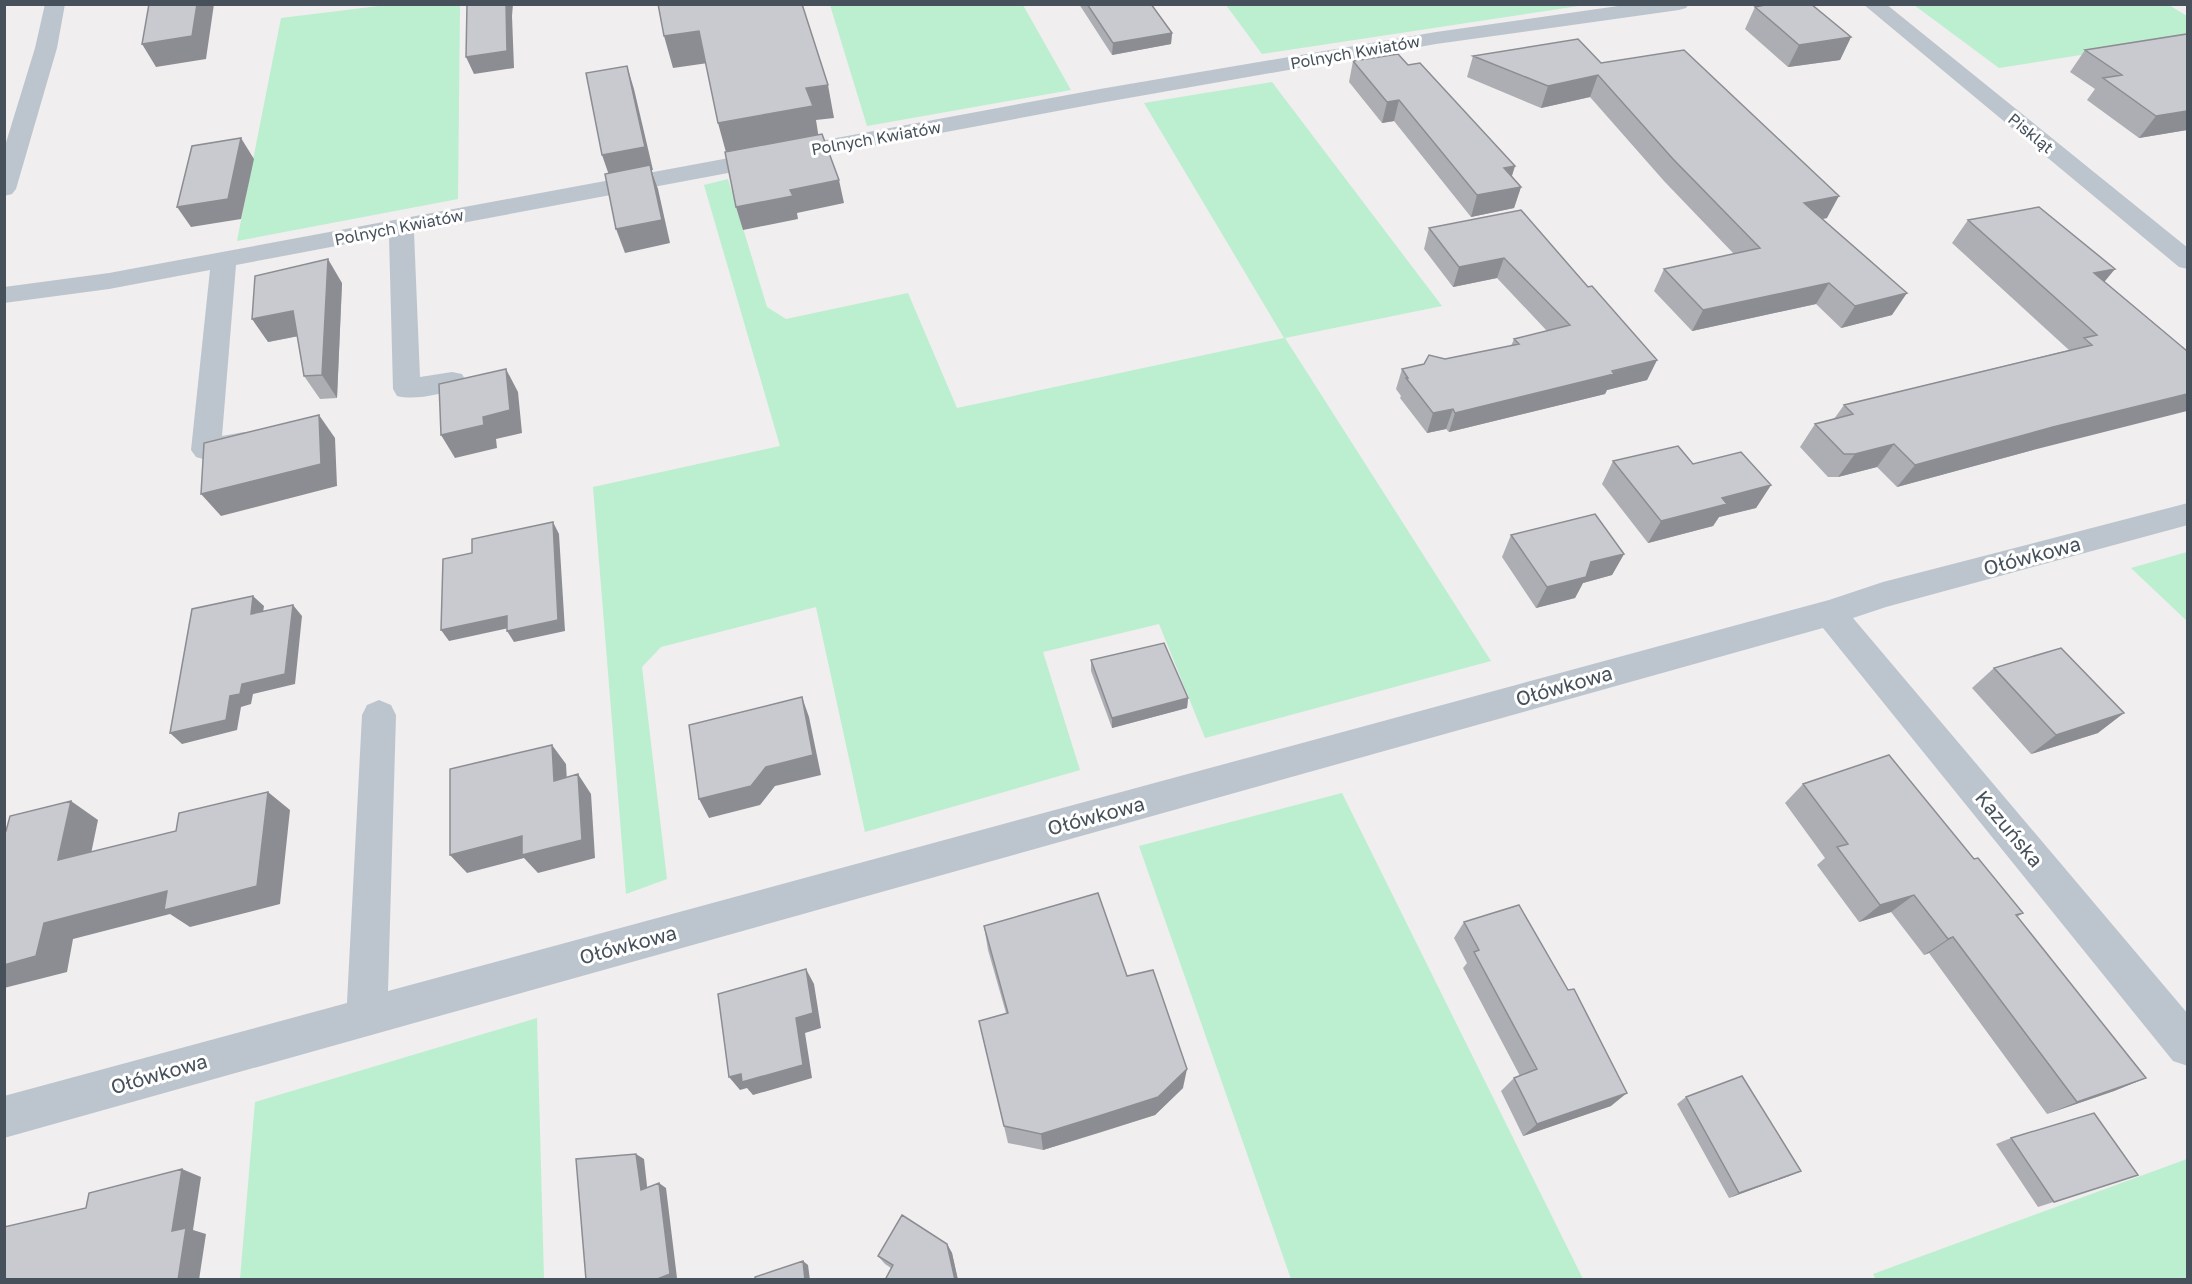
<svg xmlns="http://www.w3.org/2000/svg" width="2192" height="1284" font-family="'Golos Text',sans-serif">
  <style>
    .green { fill: #bceed0 }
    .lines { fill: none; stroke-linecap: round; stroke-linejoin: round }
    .minor { fill: #bcc5cd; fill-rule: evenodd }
    .wall { fill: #acaeb3 }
    .shaded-wall { fill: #8c8d92 }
    .building { fill: #c8cad0; stroke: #8c8d92; stroke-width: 1.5 }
    .labels { text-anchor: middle; stroke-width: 6; stroke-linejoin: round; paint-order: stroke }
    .far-street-label { font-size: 16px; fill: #46515b; stroke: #fff }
    .street-label { font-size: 20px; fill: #46515b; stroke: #fff }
  </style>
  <rect width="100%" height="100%" fill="#f0eeee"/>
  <!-- green -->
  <path class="green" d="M387,5H460L458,199L237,241L281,18Z
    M830,5H1023L1071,90L867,126Z
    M1226,5H1585L1262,54Z
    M1914,5H2169L2187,16V38L1999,68Z
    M1272,82L1442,306L1285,338L1491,661L1205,738L1159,624L1043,652L1080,770L865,832L816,607L661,647L642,667L667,879L626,894L593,487L780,446L704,185L728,179L767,307L786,319L908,293L957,408L1284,338L1144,103Z
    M2187,552H2188L2187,621L2131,568Z
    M1342,793L1583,1279H1291L1139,846Z
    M537,1018L544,1279H240L255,1102Z
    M2187,1159V1279L1876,1280L1873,1274Z"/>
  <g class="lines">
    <!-- minor -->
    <path class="minor" d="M45,4H65L57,48L16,189L12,194L4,196V149L35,48Z
      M1632,4H1689L1686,8L1679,10L1436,44L1100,103L414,232L420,377L452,372L462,374L466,381L462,388C443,393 416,401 397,396L393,389L389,236L236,265L222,436L244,432L254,435L258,442L254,449L206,460L196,457L191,450L210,270L109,289L4,303V287L109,273L1100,89L1436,32Z
      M1863,4H1886L2188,248V269L2179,267Z
      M2188,503V525L1886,607L1853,618L2188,1014V1066L2173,1061L1823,628L4,1138V1096L347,1003L362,715L367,705L379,700L391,705L396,715L388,991L1829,600L1883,582Z"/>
  </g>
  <!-- wall -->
  <path class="wall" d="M1079,4H1151L1172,33L1171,44L1112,55Z
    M1755,7L1851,37L1840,60L1788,67L1745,29Z
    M2187,34V130L2139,138L2087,100L2095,89L2070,72L2085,50Z
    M1473,56L1601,63L1827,218L1822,219L1892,315L1841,328L1816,304L1692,331L1654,291L1664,269L1734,254L1664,181L1590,97L1541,108L1467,77Z
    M1353,61L1408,65L1515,166L1512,176L1521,187L1514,208L1471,217L1394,121L1382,123L1349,82Z
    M1968,220L2105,282L2187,351L2033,450L1897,487L1877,467L1838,477H1828L1800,447L1815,424L1834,419L1844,405L2069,350L1952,243Z
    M1429,228L1588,287L1657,360L1647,380L1607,390L1605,394L1449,432L1446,429L1427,433L1400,398L1401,396L1396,389L1402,369L1511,346L1514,339L1547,331L1497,278L1453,287L1424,249Z
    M342,283L337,398L320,399L304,376L298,336L268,342Z
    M1613,461L1693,464L1771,485L1756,508L1719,517L1713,526L1648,543L1602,484Z
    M1511,535L1624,554L1612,575L1583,583L1575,598L1536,608L1502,557Z
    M1091,660L1188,698L1187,708L1112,728L1091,671Z
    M1994,668L2098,733L2031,754L1972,688Z
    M1803,784L1974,859L2023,913L2017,917L2146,1078L2114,1091L2047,1114L1929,953L1924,955L1891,912L1859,922L1817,865L1825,858L1785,803Z
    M1464,922L1611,1106L1523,1136L1501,1091L1514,1078L1520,1076L1463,968L1467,963L1454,938Z
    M984,926L1127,976L1183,1088L1155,1115L1102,1132L1043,1150L1008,1143L979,1021L1006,1013L988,950Z
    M1686,1097L1801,1171L1789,1176L1729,1198L1677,1104Z
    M2011,1138L2138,1175L2038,1207L1996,1144Z
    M947,1244L952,1253L958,1280H885L891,1268L885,1264L878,1256Z"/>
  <!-- shaded-wall -->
  <path class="shaded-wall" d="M197,4H214L206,59L156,67L142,44Z
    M506,4H513L512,16L514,68L474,74L466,57Z
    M699,31L708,63L673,68L664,36Z
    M1172,33L1171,44L1112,55L1113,43Z
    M1851,37L1840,60L1788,67L1799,45Z
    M627,66L634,89L653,170H651L658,189L670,243L625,253L616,229L610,178L602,155Z
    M1598,75L1590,97L1541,108L1548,86Z
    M828,85L834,118L816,120L819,139L727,156L718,123L806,88Z
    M1399,100L1394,121L1382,123L1387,102Z
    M2187,111V130L2139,138L2156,116Z
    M241,138L254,159L241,219L191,227L177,207Z
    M1515,166L1508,187L1504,168Z
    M839,180L844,203L797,213L798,219L743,230L736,207L790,190Z
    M1521,187L1514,208L1471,217L1477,195Z
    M1839,196L1827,218L1792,225L1804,203Z
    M1504,258L1497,278L1453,287L1459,267Z
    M328,259L342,283L337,398L322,375Z
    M2115,269L2096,292L2094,273Z
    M1829,283L1816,304L1692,331L1703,310Z
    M1907,293L1892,315L1841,328L1855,306Z
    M293,311L309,334L268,342L252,319Z
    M1657,360L1647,380L1607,390L1605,394L1449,432L1455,413Z
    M506,369L518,392L522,433L496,439L497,448L455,458L441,435L483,417Z
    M2187,394V411L2033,450L1897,487L1915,465L2053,427Z
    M1453,409L1446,429L1427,433L1433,413Z
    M319,415L335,438L337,486L221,516L201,494Z
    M1894,444L1877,467L1838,477L1855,454Z
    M1771,485L1756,508L1719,517L1713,526L1648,543L1661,521L1722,498Z
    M553,522L559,534L565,631L514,642L507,631Z
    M1624,554L1612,575L1583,583L1575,598L1536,608L1547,587L1591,562Z
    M253,596L264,606L261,625L251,614Z
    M293,605L302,616L295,684L253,694L251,704L241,707L237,730L182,744L170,733L242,684Z
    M507,616L514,627L449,641L441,630Z
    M802,697L809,717L821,775L775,786L760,805L709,818L699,799Z
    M1188,698L1187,708L1112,728V718Z
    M2124,713L2098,733L2031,754L2056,735Z
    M552,745L566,764L568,800L554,781Z
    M578,774L591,794L595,858L538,873L524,858L467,873L450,855Z
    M268,792L290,810L280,904L190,927L170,914L73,939L67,972L4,988V965L44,923Z
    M71,801L98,820L86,878L58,860Z
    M1914,895L1891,912L1859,922L1880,905Z
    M1953,937L1929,953L1924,955L1948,939Z
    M806,969L814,984L821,1028L805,1033L812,1078L753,1095L747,1088L740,1090L729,1077L796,1018Z
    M1187,1069L1183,1088L1155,1115L1043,1150L1041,1134Z
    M2146,1078L2114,1091L2047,1114L2077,1102Z
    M1627,1093L1611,1106L1523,1136L1537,1124Z
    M636,1154L644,1159L648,1195L641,1190Z
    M182,1169L201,1177L193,1230L206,1234L199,1280H178L172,1231Z
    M1801,1171L1789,1176L1729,1198L1739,1193Z
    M659,1183L666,1188L677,1278L674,1280H655Z
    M947,1244L952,1253L958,1280H955Z
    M803,1261L808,1265L810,1280H805Z"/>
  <!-- building -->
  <path class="building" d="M149,4H197L192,36L142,44Z
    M467,4H506L507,51L466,57Z
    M658,4H802L828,85L806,88L813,106L718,123L699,31L664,36Z
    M1087,4H1151L1172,33L1113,43Z
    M1770,4H1811L1851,37L1799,45L1755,7Z
    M2187,34V111L2156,116L2103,78L2122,75L2085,50Z
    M1578,39L1601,63L1684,50L1839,196L1804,203L1907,293L1855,306L1829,283L1703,310L1664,269L1760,248L1673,159L1598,75L1548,86L1473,56Z
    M1398,54L1408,65L1420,63L1515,166L1504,168L1521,187L1477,195L1399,100L1387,102L1353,61Z
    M627,66L645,147L602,155L586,73Z
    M822,134L839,180L790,190L793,196L736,207L725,152Z
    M241,138L228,199L177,207L192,146Z
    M650,165L662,220L616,229L605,174Z
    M2039,207L2115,269L2094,273L2187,351V394L2053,427L1915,465L1894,444L1855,454H1844L1815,424L1853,414L1844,405L2092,345L2084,338L2097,335L1968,220Z
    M1521,210L1588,287L1592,286L1657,360L1612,371L1614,374L1455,413L1453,409L1433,413L1406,378H1408L1402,369L1424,364L1429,355L1445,359L1519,344L1514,339L1570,325L1504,258L1459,267L1429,228Z
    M328,259L322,375L304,376L293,311L252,319L255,276Z
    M506,369L510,410L483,417L484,425L441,435L439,384Z
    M319,415L321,464L201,494L204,443Z
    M1678,446L1693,464L1741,452L1771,485L1722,498L1727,504L1661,521L1613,461Z
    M1595,514L1624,554L1591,562L1586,577L1547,587L1511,535Z
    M553,522L558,620L507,631V616L441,630L443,559L472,553V539Z
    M253,596L251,614L293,605L285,674L242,684L240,694L230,696L226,720L170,733L192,609Z
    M1164,643L1188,698L1112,718L1091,660Z
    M2061,648L2124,713L2056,735L1994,668Z
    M802,697L813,755L766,767L751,786L699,799L689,725Z
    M552,745L554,781L578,774L582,840L522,855V836L450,855V769Z
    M1889,755L1974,859L1978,858L2023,913L2016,915L2146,1078L2077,1102L1953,937L1948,939L1914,895L1880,905L1837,847L1848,844L1803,784Z
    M268,792L257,886L164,910L167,891L44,923L36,956L4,965V831H6L10,816L71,801L58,860L176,831L179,813Z
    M1098,893L1127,976L1153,970L1187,1069L1158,1097L1102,1115L1041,1134L1004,1126L979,1021L1008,1013L984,926Z
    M1519,905L1568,990L1574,989L1627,1093L1537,1124L1514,1078L1537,1069L1474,952L1479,950L1464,922Z
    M806,969L813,1013L796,1018L803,1065L742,1082L741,1074L729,1077L718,994Z
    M1742,1076L1801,1171L1739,1193L1686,1097Z
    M2094,1113L2138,1175L2054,1202L2011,1138Z
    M636,1154L641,1190L659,1183L670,1274L655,1280H586L576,1159Z
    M182,1169L172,1231L186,1228L178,1280H4V1227L86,1208L89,1193Z
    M902,1215L947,1244L955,1280H885L893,1265L878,1256Z
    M803,1261L805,1280H755V1277Z"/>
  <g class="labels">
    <!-- far-street labels -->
    <g class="far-street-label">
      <text transform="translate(1355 52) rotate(-10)" y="6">Polnych Kwiatów</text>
      <text transform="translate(2031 133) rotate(39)" y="6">Piskląt</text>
      <text transform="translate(876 138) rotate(-10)" y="6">Polnych Kwiatów</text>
      <text transform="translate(399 227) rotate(-11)" y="6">Polnych Kwiatów</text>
    </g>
    <!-- street labels -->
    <g class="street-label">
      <text transform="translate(2032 556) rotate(-15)" y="7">Ołówkowa</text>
      <text transform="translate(1564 686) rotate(-16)" y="7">Ołówkowa</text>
      <text transform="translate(1096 816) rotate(-15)" y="7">Ołówkowa</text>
      <text transform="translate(2009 829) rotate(50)" y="7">Kazuńska</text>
      <text transform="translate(628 945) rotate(-15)" y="7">Ołówkowa</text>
      <text transform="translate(159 1074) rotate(-16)" y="7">Ołówkowa</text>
    </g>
  </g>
  <!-- border -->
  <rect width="2192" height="1284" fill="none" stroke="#46515b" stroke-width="12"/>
</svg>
